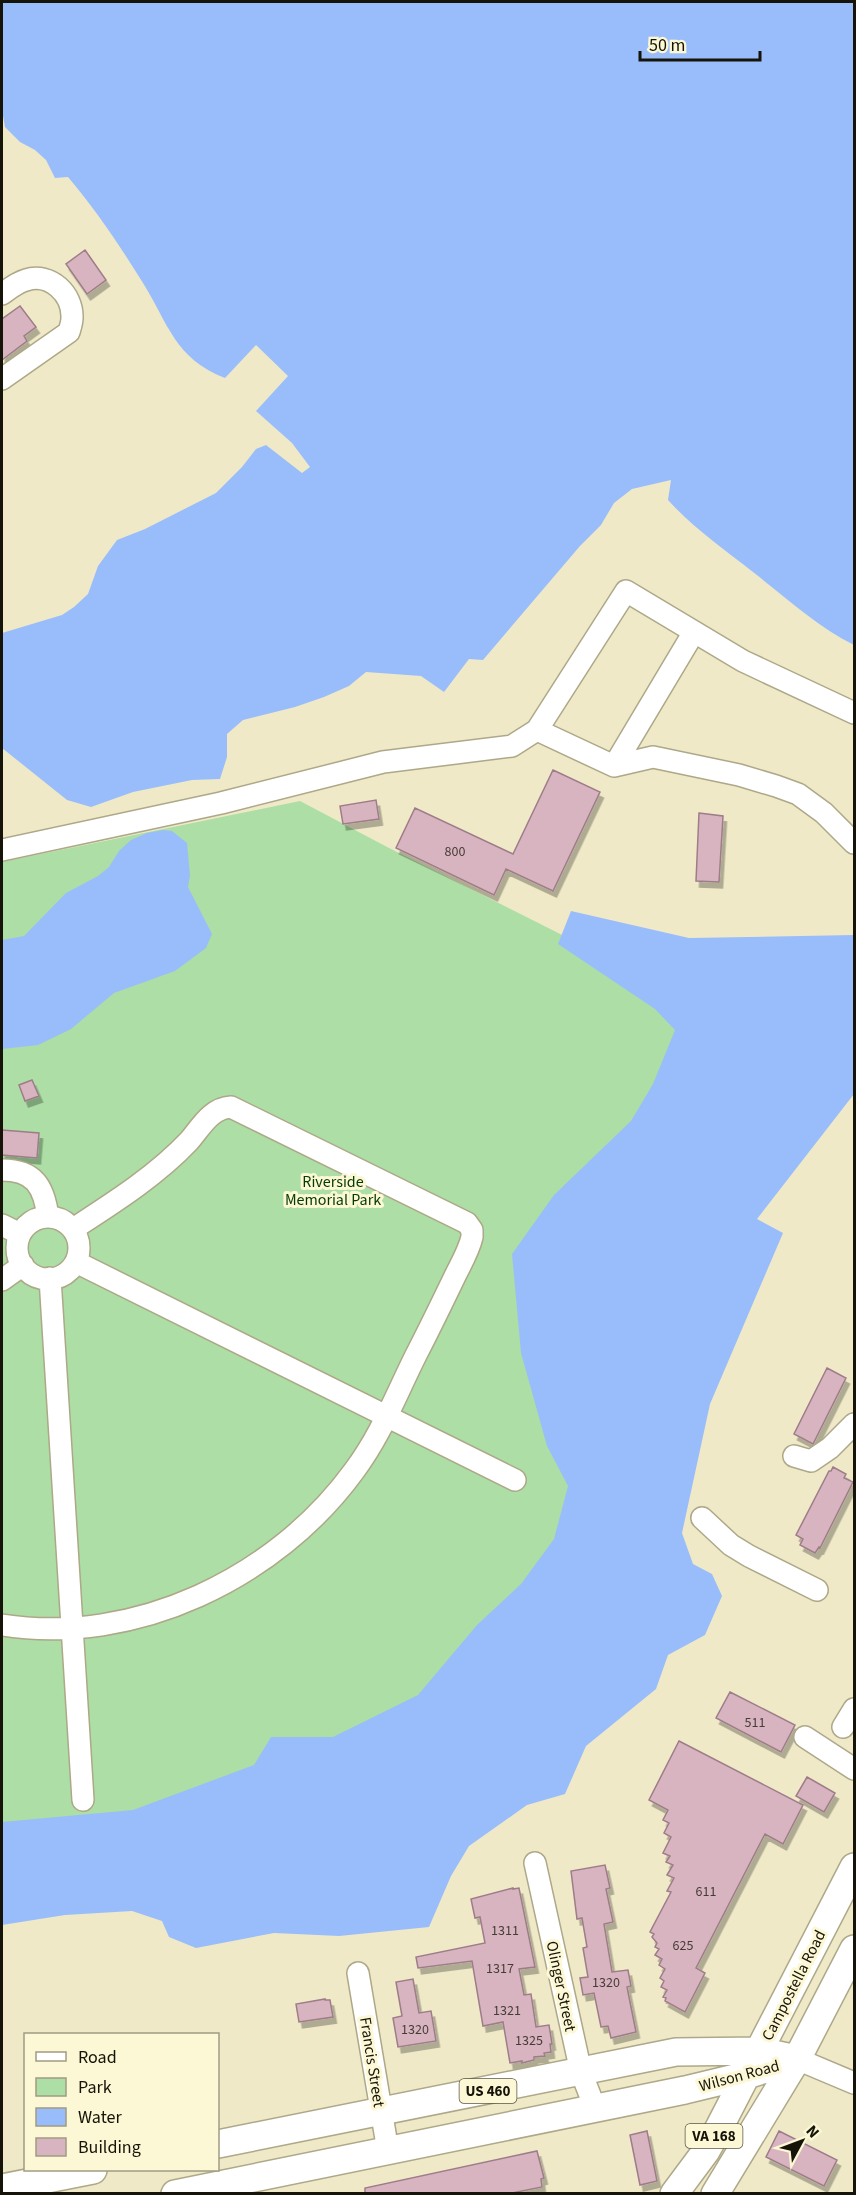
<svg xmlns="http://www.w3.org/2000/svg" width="856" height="2195" font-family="'Source Sans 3',sans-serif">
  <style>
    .green { fill: #acdea5 }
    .water { fill: #99bdfb }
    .building { fill: #d8b4c1; stroke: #9e7d89; stroke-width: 1.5; filter: url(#shadow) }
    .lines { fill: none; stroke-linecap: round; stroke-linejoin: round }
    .minor-casing { stroke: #ada888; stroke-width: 24 }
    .major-casing { stroke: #ada888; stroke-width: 30 }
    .minor { stroke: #fff; stroke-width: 21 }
    .major { stroke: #fff; stroke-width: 27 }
    .labels { text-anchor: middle; stroke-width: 6; stroke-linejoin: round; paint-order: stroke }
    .number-label { font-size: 14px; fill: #463c36 }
    .shield { fill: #fcf7d5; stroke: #5b5846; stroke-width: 1.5 }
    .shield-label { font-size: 15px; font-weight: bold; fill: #161408 }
    .park-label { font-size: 16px; fill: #043b01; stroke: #fcf7d5 }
    .street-label { font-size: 16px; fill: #161408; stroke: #fcf7d5 }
  </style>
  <defs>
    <filter id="shadow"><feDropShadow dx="3.5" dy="6" stdDeviation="0" flood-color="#0004"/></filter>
  </defs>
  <rect width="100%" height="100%" fill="#efe9c8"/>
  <!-- green -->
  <path class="green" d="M300,801L389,848L783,1046L593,1521L463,1675L274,1795L2,1834V862Z"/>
  <!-- water -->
  <path class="water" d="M2,2H854V645C818,627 785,597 753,572C724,549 693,528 668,500L671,480L632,489L614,503L601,525L580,546L483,660L469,659L444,692L421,676L366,672L349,686L324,697L295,707L243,720L227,734V757L220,779L192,780L133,792L91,807L67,800L2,748V633L62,615L74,607L88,594L98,566L117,540L145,529L216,493L242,467L256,449L266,445L302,473L310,467L292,443L256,411L288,376L256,345L225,378C175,359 168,323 143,283C120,246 96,210 68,177L55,178L46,160L35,150L20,142L5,127L2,110Z
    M163,830L172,831L187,843L190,875L188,887L212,934L206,948L175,971L114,993L71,1029L38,1045L2,1049V940L24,936L66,893L98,876L109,867L119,851L131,840L147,833Z
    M571,911L689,938L854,935V1094L757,1219L783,1233L710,1404L682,1533L693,1564L712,1574L722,1596L705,1635L668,1655L656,1689L586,1746L565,1794L527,1805L469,1846L451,1876L429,1927L339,1936L274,1933L196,1948L169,1937L162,1921L132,1911L65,1915L2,1925V1822L133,1810L254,1765L271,1737H333L418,1695L477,1625L521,1584L554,1539L568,1486L547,1446L521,1353L512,1254L554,1195L631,1121L653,1084L675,1030L655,1009L558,944Z"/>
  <!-- building -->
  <path class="building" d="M85,250L106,280L87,294L66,264Z
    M20,306L36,327L24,336L27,341L2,360V319Z
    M553,770L600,792L553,891L506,869L494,895L396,848L415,808L513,854Z
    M376,800L379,819L343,824L340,806Z
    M699,813L723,816L719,882L696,881Z
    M32,1080L39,1096L25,1101L19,1085Z
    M2,1130L39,1133L37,1158L2,1155Z
    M827,1368L846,1378L813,1444L794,1434Z
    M833,1467L846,1474L844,1478L853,1482L820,1548L819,1547L815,1553L800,1545L803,1539L796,1535L829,1471H831Z
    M730,1692L795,1725L781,1752L716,1718Z
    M679,1741L803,1805L783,1844L765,1834L696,1968L705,1973L685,2012L665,2001L666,1998L663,1997L667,1990L661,1987L664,1981L660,1978L665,1969L659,1965L662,1959L655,1955L659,1949L655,1947L657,1943L652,1937L654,1934L650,1932L671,1892L667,1891L674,1878L667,1875L673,1865L666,1862L670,1856L663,1853L671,1837L664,1833L669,1823L663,1820L668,1810L649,1800Z
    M807,1777L835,1793L824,1812L796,1796Z
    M605,1865L610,1888L606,1889L613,1922L604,1924L612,1972L628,1970L631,1986L627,1987L636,2032L611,2038L608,2026L601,2027L594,1993L583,1995L580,1978L588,1977L583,1948L587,1947L582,1918L577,1919L571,1871Z
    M513,1888V1889L519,1888L535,1967L519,1969L524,1995L531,1994L536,2027L549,2025L552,2044H550L551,2052L544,2053L545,2056L534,2057V2060L522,2063V2061L510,2063L503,2022L483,2026L472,1961L418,1968L416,1957L485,1943L480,1917L475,1918L471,1899Z
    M413,1979L419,2013L431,2011L436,2041L398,2047L393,2018L402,2016L396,1982Z
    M325,1999V2000H330L333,2017L299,2022L296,2004Z
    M647,2131L657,2181L640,2185L630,2135Z
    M779,2131L837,2160L824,2186L766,2157Z
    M537,2151L544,2178L541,2179L542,2187L512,2193H365V2188Z"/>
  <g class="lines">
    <!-- minor casing -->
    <g class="minor-casing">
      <path id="minor" d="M2,294C9,289 16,283 26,280C50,272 73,294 72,318C72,323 70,328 69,332L2,379
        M537,730L614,766L653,757L739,775L776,786L798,794L824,813L854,843
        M614,766L694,632
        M2,850L221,803L383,762L512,746L537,730L626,591L743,661L854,713
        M2,1170C34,1170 44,1186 48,1217
        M17 1248a31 31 0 1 1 62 0a31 31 0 1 1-62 0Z
        M2,1225L20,1234
        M76,1262L515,1480
        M50,1278L83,1800
        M2,1280L23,1265
        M794,1456L811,1461L830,1448L854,1424
        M702,1518L731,1545L749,1556L817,1590
        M2,1625C135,1646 276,1578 354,1471C381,1435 396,1395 416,1355C430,1328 443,1301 456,1274C462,1262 469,1250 472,1237V1230L467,1223L231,1107C211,1108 201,1127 189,1141C156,1176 113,1203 73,1229
        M843,1727L854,1709
        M805,1737L854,1769
        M535,1863L581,2072L595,2108
        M358,1973L388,2151
        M797,2059L854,2083"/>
    </g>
    <!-- major casing -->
    <g class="major-casing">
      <path id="major" d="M218,2144L676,2052L759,2051L792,2058
        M2,2188L93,2170
        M175,2194L685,2090L747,2075L797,2059
        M674,2194L706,2151L720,2126L854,1867
        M715,2194L797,2059L854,1949"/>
    </g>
    <!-- minor -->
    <use href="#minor" class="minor"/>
    <!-- major -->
    <use href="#major" class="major"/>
  </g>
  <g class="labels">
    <!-- number labels -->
    <g class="number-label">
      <text x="455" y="856">800</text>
      <text x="755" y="1727">511</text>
      <text x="706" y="1896">611</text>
      <text x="505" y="1935">1311</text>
      <text x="683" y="1950">625</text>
      <text x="500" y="1973">1317</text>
      <text x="606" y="1987">1320</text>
      <text x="507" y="2015">1321</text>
      <text x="415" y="2034">1320</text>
      <text x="529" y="2045">1325</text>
    </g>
    <!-- shield labels -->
    <g class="shield">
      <rect x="459.5" y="2079" width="57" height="24" rx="4.5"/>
      <rect x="685.5" y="2124" width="57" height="24" rx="4.5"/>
    </g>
    <g class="shield-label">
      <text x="488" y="2096">US 460</text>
      <text x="714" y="2141">VA 168</text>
    </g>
    <!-- park labels -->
    <g class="park-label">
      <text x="333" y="1187">Riverside<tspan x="333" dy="18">Memorial Park</tspan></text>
    </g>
    <!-- street labels -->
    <g class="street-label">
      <text transform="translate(793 1985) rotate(-63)" y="6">Campostella Road</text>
      <text transform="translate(562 1986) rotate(78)" y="6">Olinger Street</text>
      <text transform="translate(373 2062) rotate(81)" y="6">Francis Street</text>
      <text transform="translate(739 2075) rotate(-15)" y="6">Wilson Road</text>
    </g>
  </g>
  <!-- border -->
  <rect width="856" height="2195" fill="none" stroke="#161408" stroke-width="6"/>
  <!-- legend -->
  <rect x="24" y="2033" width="195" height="138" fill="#fcf7d5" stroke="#a09c83" stroke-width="1.5"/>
  <rect x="36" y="2052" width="30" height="9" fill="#ffffff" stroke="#a09c83" stroke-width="1.5"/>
  <text x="78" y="2063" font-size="18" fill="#161408">Road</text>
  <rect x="36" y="2078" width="30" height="18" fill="#acdea5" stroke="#a09c83" stroke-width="1.5"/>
  <text x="78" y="2093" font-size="18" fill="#161408">Park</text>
  <rect x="36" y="2108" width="30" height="18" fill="#99bdfb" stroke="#a09c83" stroke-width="1.5"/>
  <text x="78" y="2123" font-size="18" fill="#161408">Water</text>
  <rect x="36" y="2138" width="30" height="18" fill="#d8b4c1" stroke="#a09c83" stroke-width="1.5"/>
  <text x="78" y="2153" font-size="18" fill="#161408">Building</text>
  <!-- north arrow -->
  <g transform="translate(802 2141) rotate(49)" stroke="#fcf7d5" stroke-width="4.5" paint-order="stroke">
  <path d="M0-4.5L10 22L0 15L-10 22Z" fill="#161408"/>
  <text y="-9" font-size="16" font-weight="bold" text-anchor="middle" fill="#161408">N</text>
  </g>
  <!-- scale -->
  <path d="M640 51v9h120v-9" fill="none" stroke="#161408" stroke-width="3"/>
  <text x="649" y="51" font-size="18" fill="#161408" stroke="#fcf7d5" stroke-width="4.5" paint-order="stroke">50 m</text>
</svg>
